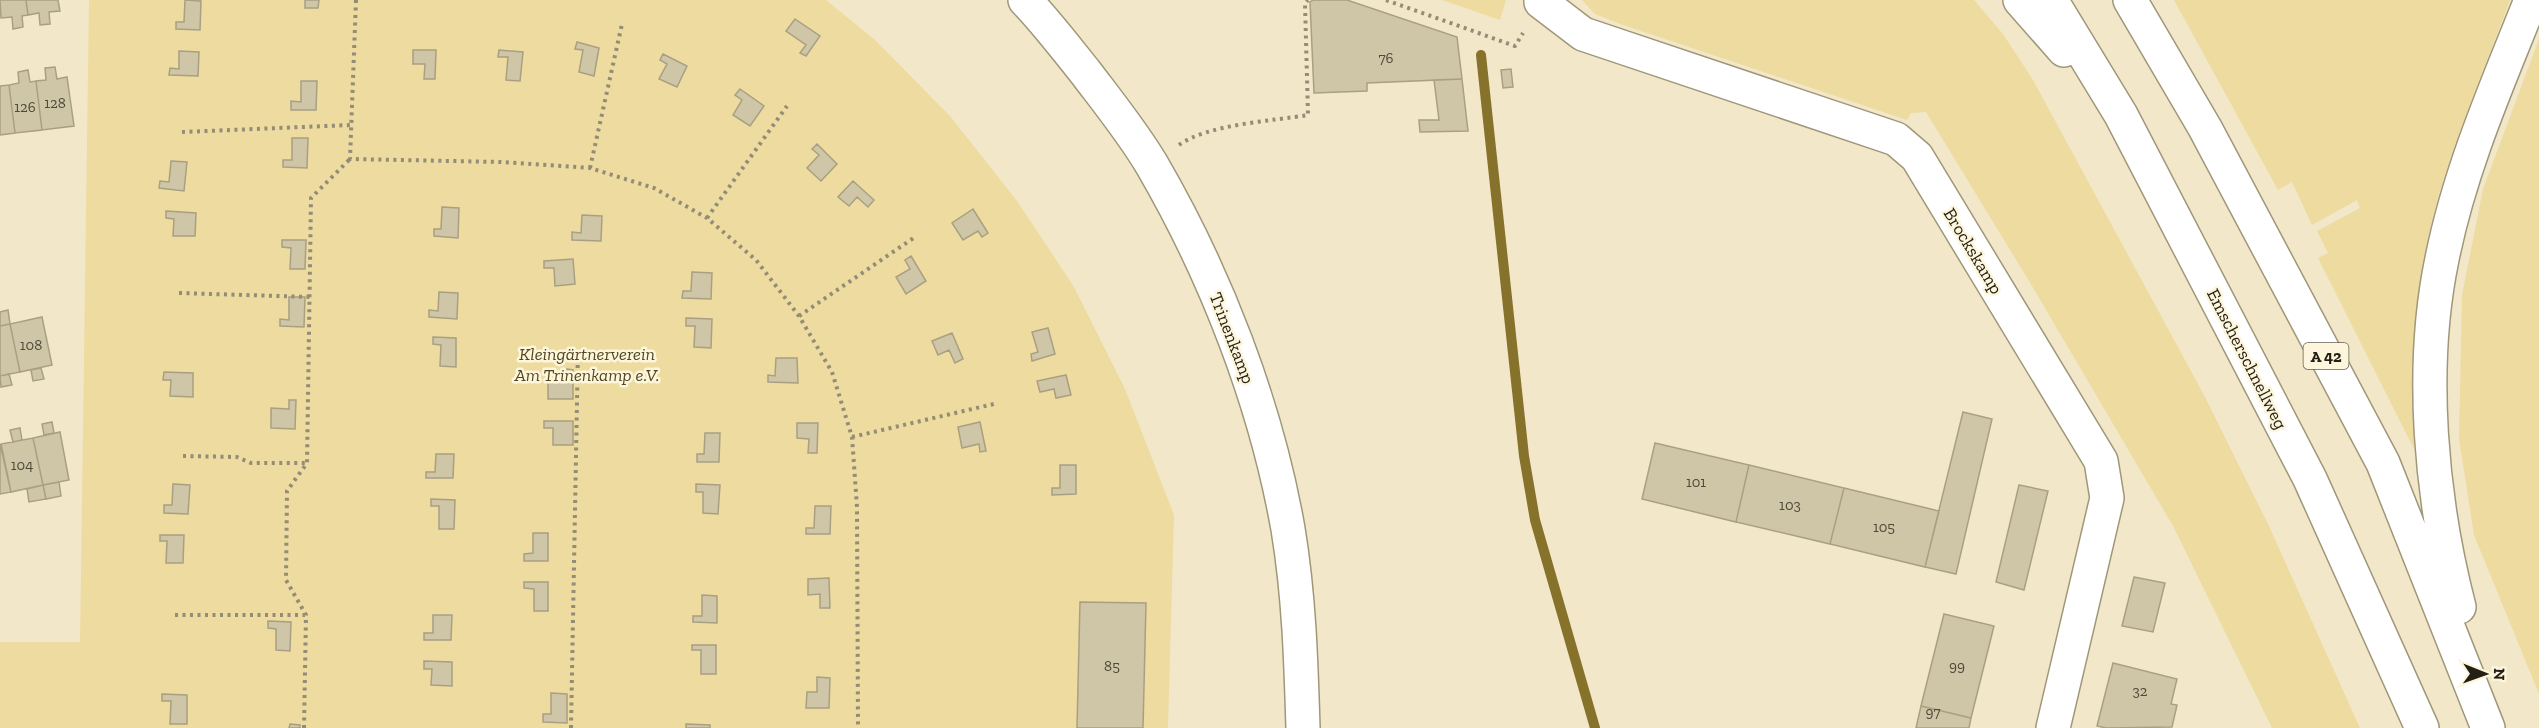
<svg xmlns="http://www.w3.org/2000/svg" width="2539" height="728" font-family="'Zilla Slab',serif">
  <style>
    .green { fill: #eddba0 }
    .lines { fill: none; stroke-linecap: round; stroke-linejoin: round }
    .stream { stroke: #86722a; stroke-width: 10 }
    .building { fill: #cfc6a7; stroke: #a9a082; stroke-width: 1.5 }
    .minor-casing { stroke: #a09779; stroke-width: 36 }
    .motorway-casing { stroke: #a09779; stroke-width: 36 }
    .path { stroke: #938c76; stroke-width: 4; stroke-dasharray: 3 4.5; stroke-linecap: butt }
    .minor { stroke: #fff; stroke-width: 33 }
    .motorway { stroke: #fff; stroke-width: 33 }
    .labels { text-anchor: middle; stroke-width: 5; stroke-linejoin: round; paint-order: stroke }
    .number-label { font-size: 15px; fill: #4e4939 }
    .shield { fill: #fdf6dc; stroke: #646050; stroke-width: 1.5 }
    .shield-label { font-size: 16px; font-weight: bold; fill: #231f14 }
    .street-label { font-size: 18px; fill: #231f14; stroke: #fdf6dc }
    .park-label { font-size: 18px; font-style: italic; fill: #52471f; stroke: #fdf6dc }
  </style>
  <rect width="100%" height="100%" fill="#f2e8c9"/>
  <!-- green -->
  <path class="green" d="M89,0H826L875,40L950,116L1017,201L1074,287L1125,389L1174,515L1168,728H0V642H80Z
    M1442,0H1506L1500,20Z
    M1582,0H1974L2003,34L2033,80L2204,395L2268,524L2360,728H2272L2173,526L2032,286L1926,112L1911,113L1907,120L1623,25L1595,14Z
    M2174,0H2510C2478,87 2438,172 2423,264C2412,326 2413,388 2415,451L2318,258L2328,253L2317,231L2360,208L2357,200L2312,225L2292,182L2278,190Z
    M2539,39V694L2474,535L2459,439L2462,295L2483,189Z"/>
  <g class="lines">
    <!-- stream -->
    <path class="stream" d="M1481,55L1524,456L1535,520L1595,728"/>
  </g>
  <!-- building -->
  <path class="building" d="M0,0H26L28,15L22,16L23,27L13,29L12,17L1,18Z
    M26,0H58L60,11L49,12L50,24L40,25L39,13L28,15Z
    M185,0L201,1L200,30L176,29V22H184Z
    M305,0H319L318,8H305Z
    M1313,0H1347L1457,37L1462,79L1367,83V91L1314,93L1310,2Z
    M795,19L820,36L806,56L800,53L806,45L786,31Z
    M577,42L599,48L594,76L579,72L583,50L575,49Z
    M413,50H436L435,79H424L425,64H413Z
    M499,50L523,52L520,81L506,80L508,57H498Z
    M179,51L199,52L198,76L169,75L170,68L179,69Z
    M663,54L687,66L677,87L659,79L667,64L660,60Z
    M55,67L57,79L67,77L74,126L42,130L36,81L46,80L45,68Z
    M1511,69L1513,87L1503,88L1501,70Z
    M28,70L30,82L36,81L42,130L15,133L9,85L19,83L18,72Z
    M1462,79L1468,131L1420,132L1419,120H1439L1434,80Z
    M301,81H317L316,110H291V101L301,102Z
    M9,85L15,133L0,135V86Z
    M740,89L764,106L750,126L733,115L742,100L735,95Z
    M292,138H308L307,168L283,167V160H292Z
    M817,144L837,164L821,181L807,168L819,155L812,149Z
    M171,161L187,162L184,191L159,188L160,181L169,182Z
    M853,181L874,200L868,207L857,197L849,206L838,197Z
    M442,207L459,208L458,238L434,236V229H441Z
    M973,209L988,233L982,237L978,231L963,240L952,223Z
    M166,211L196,213L195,236H173L174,219L166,218Z
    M582,215L602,216L601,241L572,240V232L581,233Z
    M282,240H306L305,269H290L291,248L282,247Z
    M911,256L926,281L906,294L896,277L910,269L905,260Z
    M573,259L575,284L555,286L554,268H544V261Z
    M692,272L712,273L711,299L682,298L683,291H691Z
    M439,292L458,293L457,319L429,317V310L438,311Z
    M289,297H305L304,327L280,326V319L289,320Z
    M8,310L10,324L0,326V312Z
    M42,317L52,365L20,372L10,324Z
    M686,318L712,319L711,348L694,347L695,326H686Z
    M10,324L20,372L0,376V326Z
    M1048,328L1055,354L1032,361L1031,354L1038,352L1032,332Z
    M952,333L963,359L955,363L949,350L938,355L932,341Z
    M433,337L456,338V367L440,366L441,345L433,344Z
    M776,358H797L798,383L768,382V375L775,376Z
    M41,368L44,379L33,381L31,370Z
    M567,369L573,370V399H548V379H567Z
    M164,372L193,373V397L170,396L171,380H163Z
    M9,374L12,385L1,387L0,376Z
    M1066,375L1071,395L1056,398L1054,389L1040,392L1037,381Z
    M289,400H296L295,429L271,428V408L289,409Z
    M1963,412L1992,419L1956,574L1925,567Z
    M544,421H573V445H553V428H544Z
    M52,422L54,433L44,435L42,424Z
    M980,422L986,451L980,452L979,444L962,448L958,427Z
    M797,423H818L817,453H808L809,439L797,438Z
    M20,428L22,440L13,442L10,430Z
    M60,432L69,480L43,485L33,438Z
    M705,433H720L719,462H697V454H704Z
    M33,438L43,485L11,492L1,444Z
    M1655,443L1749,465L1736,522L1642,499Z
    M0,444L11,492L0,494Z
    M436,454H454L453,478H426V472H435Z
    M1060,465H1076V494L1052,495V488H1060Z
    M1749,465L1844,488L1830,544L1736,522Z
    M59,482L61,496L46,499L43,485Z
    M173,484L190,485L188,514L164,513V505H172Z
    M696,484L720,485L718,514L703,513V492H696Z
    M43,485L46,499L29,502L27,489Z
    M2019,485L2048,491L2024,590L1996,582Z
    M1844,488L1939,511L1925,567L1830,544Z
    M431,499L455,500L454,529H439V506H431Z
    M815,506H831L830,534H806V528H814Z
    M533,533H548V561H524V554L533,553Z
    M160,535H184L183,563H166L167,541H160Z
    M2134,577L2165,583L2153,632L2122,626Z
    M829,578L830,608H820V594L808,595V579Z
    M524,582H548V611H534V589L524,588Z
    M702,595L717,596V623L693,622V616H702Z
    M1080,602L1146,603L1143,728H1077Z
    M1944,614L1994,626L1971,718L1921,706Z
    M433,615H452L451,640H424V633H433Z
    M268,621L291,622L290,651L276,650V629L268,628Z
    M692,645H716V674H701V650H692Z
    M424,661L452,662V686L431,685L432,669H424Z
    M2113,663L2177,679L2171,704L2177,705L2172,727L2106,728L2097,726Z
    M817,677L830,678L829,708H806L807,692H817Z
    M551,693L567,694V723L543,722V714H551Z
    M162,694L187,695V724H170L171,701H162Z
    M1921,706L1971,718L1969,728H1916Z
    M290,724L300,725V728H289Z
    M686,724L710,725V728H686Z"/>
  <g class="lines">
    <!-- minor casing -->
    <g class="minor-casing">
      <path id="minor" d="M1025,0C1047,23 1066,48 1086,73C1108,102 1133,133 1152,165C1216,275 1266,404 1288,529C1299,595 1301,661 1303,728
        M1541,2L1583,34L1896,139L1917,157L2101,461L2107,498L2053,728"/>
    </g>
    <!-- motorway casing -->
    <g class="motorway-casing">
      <path id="motorway" d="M2020,0L2064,50
        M2051,0L2121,115L2310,479L2422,728
        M2130,0L2205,128L2383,463L2488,728
        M2459,607C2431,499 2419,369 2442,259C2460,169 2497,85 2531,0"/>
    </g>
    <!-- path -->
    <path class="path" d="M356,0L350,159L501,162L590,168L654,188L707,218L756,260L799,316L832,372L852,437L857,507L858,728
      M1386,0L1515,46L1523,33
      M182,132L351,125
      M1179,145C1208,124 1273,121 1308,115L1305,3L1308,0
      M590,168L622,24
      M707,218L787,106
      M179,293L311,297
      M799,316L915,237
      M852,437L998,403
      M183,456L237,457L251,463H306
      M175,615H305
      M304,728L306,615L286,580L287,491L307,463L311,198L350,159
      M571,728L578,347"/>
    <!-- minor -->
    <use href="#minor" class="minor"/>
    <!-- motorway -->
    <use href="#motorway" class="motorway"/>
  </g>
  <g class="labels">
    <!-- number labels -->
    <g class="number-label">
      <text x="1386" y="63">76</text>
      <text x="55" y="108">128</text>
      <text x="25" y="112">126</text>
      <text x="31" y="350">108</text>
      <text x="22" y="470">104</text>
      <text x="1696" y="487">101</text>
      <text x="1790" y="510">103</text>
      <text x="1884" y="532">105</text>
      <text x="1112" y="671">85</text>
      <text x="1957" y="671">99</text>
      <text x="2140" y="696">32</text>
      <text x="1933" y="717">97</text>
    </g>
    <!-- shield labels -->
    <rect class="shield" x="2303.5" y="343" width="45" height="26" rx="4.5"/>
    <g class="shield-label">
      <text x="2326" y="362">A 42</text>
    </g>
    <!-- street labels -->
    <g class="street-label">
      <text transform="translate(1973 251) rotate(59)" y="6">Brockskamp</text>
      <text transform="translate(1232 338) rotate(69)" y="6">Trinenkamp</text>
      <text transform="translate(2247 359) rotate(63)" y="6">Emscherschnellweg</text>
    </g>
    <!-- park labels -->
    <g class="park-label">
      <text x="587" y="360">Kleingärtnerverein<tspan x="587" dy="21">Am Trinenkamp e.V.</tspan></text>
    </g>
  </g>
  <!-- north arrow -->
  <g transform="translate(2485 674) rotate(91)" stroke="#fdf6dc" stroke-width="4.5" paint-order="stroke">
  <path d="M0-4.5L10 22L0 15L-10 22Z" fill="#231f14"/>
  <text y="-9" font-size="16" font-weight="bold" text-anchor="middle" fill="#231f14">N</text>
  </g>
</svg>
